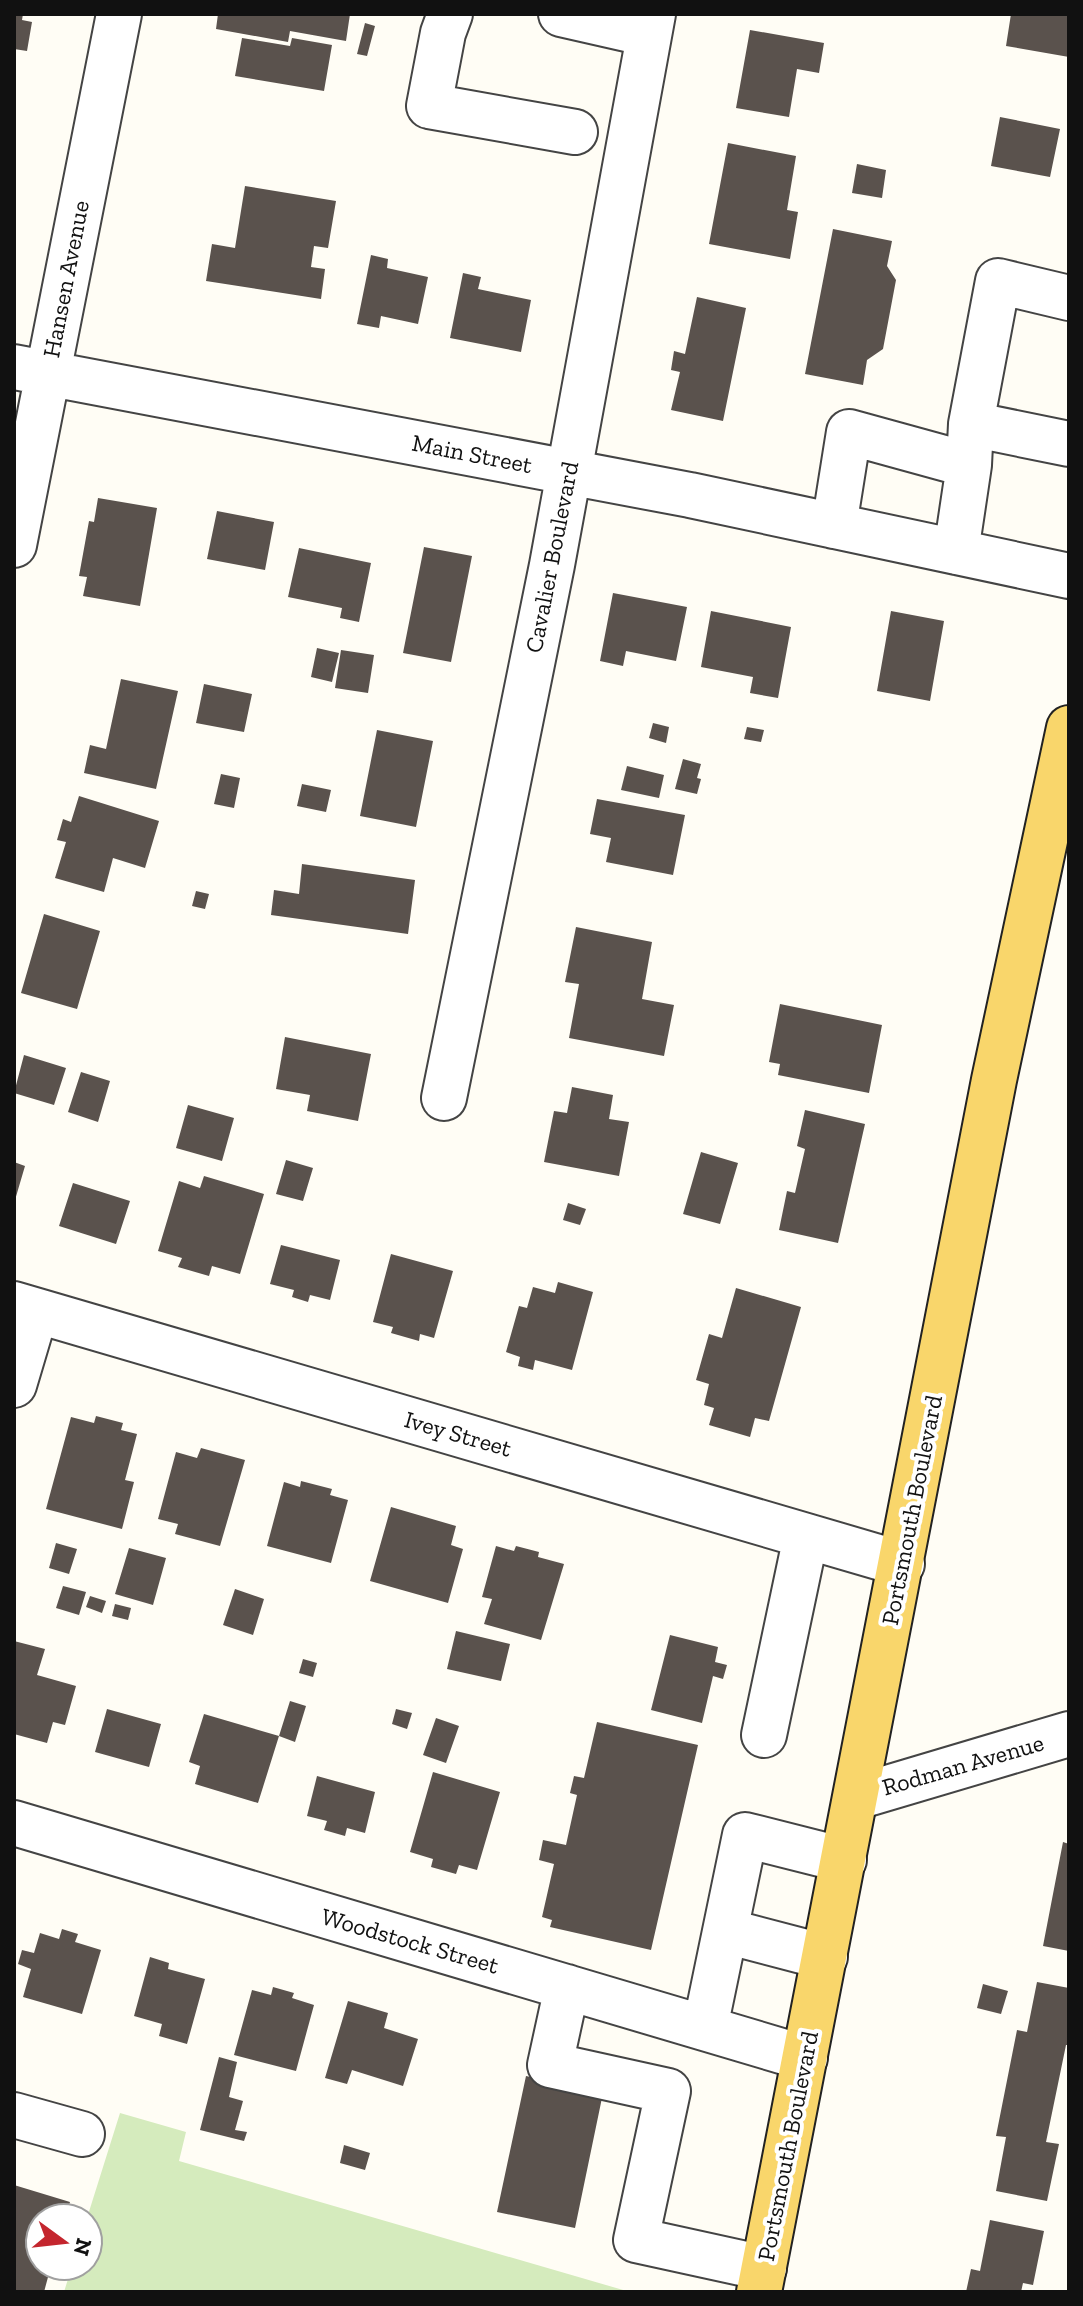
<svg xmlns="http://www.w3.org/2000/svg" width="1083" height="2306" font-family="'Zilla Slab',serif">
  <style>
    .green { fill: #d5ebbd }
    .building { fill: #5a524d }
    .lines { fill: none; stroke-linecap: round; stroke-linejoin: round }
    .minor-casing { stroke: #444; stroke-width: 48 }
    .major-casing { stroke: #222; stroke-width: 48 }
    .minor { stroke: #fff; stroke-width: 44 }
    .major { stroke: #f9d66b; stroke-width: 44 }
    .labels { text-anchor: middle; stroke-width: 8; stroke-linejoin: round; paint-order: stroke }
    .street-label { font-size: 24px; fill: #111; stroke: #fff }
  </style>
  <rect width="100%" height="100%" fill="#fffdf5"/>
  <!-- green -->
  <path class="green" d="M120,2113L186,2132L179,2161L630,2292H64L72,2266H88L87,2218Z"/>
  <!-- building -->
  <path class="building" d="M14,14H23L22,20L32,22L27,51L14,49Z
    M218,14H350L346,41L290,31L288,42L216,29Z
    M1011,14H1069V57L1006,46Z
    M365,23L375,26L367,56L357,54Z
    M750,30L824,43L819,73L797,69L789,117L736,108Z
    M242,38L290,46L292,38L332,45L324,91L235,76Z
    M1000,117L1060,129L1050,177L991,166Z
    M728,143L796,156L787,210L798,212L790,259L709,244Z
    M857,164L886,170L882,198L852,193Z
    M245,186L336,201L328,248L314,246L311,267L325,269L321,299L206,281L212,244L235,248Z
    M833,229L892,241L887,266L896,280L883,349L867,360L863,385L805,374Z
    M371,255L388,259L387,268L428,277L418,324L381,316L379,328L357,324Z
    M463,273L481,277L478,289L531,300L521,352L450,338Z
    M697,297L746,308L723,421L671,410L680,372L671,370L674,351L685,354Z
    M98,498L157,508L140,606L83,596L87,577L79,576L89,521L94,522Z
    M217,511L274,522L265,570L207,559Z
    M424,547L472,556L451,662L403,653Z
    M299,548L371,563L359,622L340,618L342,608L288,597Z
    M613,593L687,607L676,661L626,651L623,666L600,661Z
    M711,611L791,627L778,698L750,693L753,677L701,667Z
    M891,611L944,621L930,701L877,691Z
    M317,648L339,653L332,682L311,677Z
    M341,650L374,655L368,693L335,688Z
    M121,679L178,691L156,789L84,773L90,745L106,749Z
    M204,684L252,694L244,732L196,723Z
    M653,723L669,727L666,743L649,738Z
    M747,727L764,730L761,742L744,739Z
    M377,730L433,741L416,827L360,816Z
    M683,759L701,764L697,778L701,779L697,794L675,789Z
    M627,766L664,775L659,798L621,790Z
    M221,774L240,778L234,808L214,804Z
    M302,784L331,790L326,812L297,806Z
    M79,796L159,821L145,868L113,858L104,892L55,878L66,842L57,840L63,819L71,822Z
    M597,799L685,815L673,875L606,862L611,838L590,834Z
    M302,864L415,880L408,934L271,915L274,890L299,894Z
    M196,891L209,894L205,909L192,906Z
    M44,914L100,931L77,1009L21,993Z
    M576,927L652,942L642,999L674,1005L664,1056L569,1038L579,984L565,982Z
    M780,1004L882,1025L869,1093L778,1075L780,1064L769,1062Z
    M285,1037L371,1054L358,1121L307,1111L310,1095L276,1089Z
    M24,1055L66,1068L54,1105L14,1093Z
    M81,1072L110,1081L98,1122L68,1112Z
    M572,1087L613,1095L609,1119L629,1122L619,1176L544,1162L554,1111L567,1113Z
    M188,1105L234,1118L222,1161L176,1148Z
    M805,1110L865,1124L838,1243L779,1230L787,1191L795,1193L805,1149L797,1146Z
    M701,1152L738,1163L720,1224L683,1214Z
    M286,1160L313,1168L303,1201L276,1194Z
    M14,1162L25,1166L15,1200H14Z
    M204,1176L264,1194L240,1274L212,1266L209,1276L178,1267L182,1258L158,1251L179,1181L200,1188Z
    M73,1183L130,1201L116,1244L59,1226Z
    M568,1203L586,1209L580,1225L563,1220Z
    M281,1245L340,1260L330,1300L310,1295L308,1302L292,1297L294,1290L270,1284Z
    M391,1254L453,1271L434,1338L420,1334L419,1341L391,1333L393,1327L373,1322Z
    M558,1282L593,1292L572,1370L535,1360L533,1370L518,1366L520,1357L506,1352L519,1306L527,1308L533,1287L555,1293Z
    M736,1288L801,1307L769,1421L755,1418L750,1437L709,1425L714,1408L704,1405L709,1384L696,1380L709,1334L722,1338Z
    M96,1416L123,1423L121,1430L137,1434L125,1480L134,1482L122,1529L46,1509L71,1417L94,1423Z
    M201,1448L245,1460L220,1546L175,1534L178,1524L158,1519L176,1452L197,1458Z
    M301,1481L332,1489L330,1495L348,1500L331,1563L267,1546L284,1482L300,1487Z
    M391,1507L456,1526L451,1545L463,1549L448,1603L370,1581Z
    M56,1543L77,1549L69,1574L49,1568Z
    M496,1546L514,1551L516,1546L539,1552L538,1557L564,1564L541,1640L484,1624L492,1599L482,1597Z
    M129,1548L166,1558L153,1605L115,1594Z
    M63,1586L86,1592L79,1615L56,1608Z
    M235,1589L264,1599L253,1635L223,1625Z
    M90,1596L106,1601L102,1613L86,1607Z
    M115,1604L131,1608L128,1620L112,1616Z
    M456,1631L510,1644L501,1681L447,1669Z
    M670,1635L718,1647L715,1662L727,1665L723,1679L713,1676L702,1723L651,1710Z
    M14,1641L45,1649L37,1675L76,1686L65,1725L53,1722L47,1743L14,1734Z
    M303,1659L317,1663L313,1677L299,1673Z
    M290,1701L306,1706L295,1742L279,1736Z
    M107,1709L161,1724L149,1767L95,1752Z
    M396,1709L412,1713L407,1729L392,1724Z
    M204,1714L279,1736L258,1803L195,1784L200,1766L189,1762Z
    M436,1718L459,1726L446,1763L423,1755Z
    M597,1722L698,1745L651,1950L550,1927L552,1920L542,1917L554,1864L539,1860L543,1840L566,1845L577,1795L570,1793L574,1776L584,1778Z
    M433,1772L500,1792L477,1870L459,1865L456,1874L431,1867L433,1859L410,1852Z
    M317,1776L375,1792L365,1833L347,1828L345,1836L324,1830L327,1821L307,1816Z
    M1063,1842L1069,1844V1951L1043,1946Z
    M62,1929L78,1934L75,1942L101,1950L82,2014L23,1997L31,1969L18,1964L22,1950L34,1953L40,1933L59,1939Z
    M150,1957L169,1963L168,1969L205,1979L187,2044L159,2036L162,2024L134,2016Z
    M1037,1982L1069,1988V2045H1066L1046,2142L1059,2144L1047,2201L996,2191L1006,2137L996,2136L1017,2030L1027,2032Z
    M983,1984L1008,1991L1001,2014L977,2008Z
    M273,1987L294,1993L292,1998L314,2005L296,2071L234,2055L252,1990L271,1995Z
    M348,2001L388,2013L384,2028L418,2039L403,2086L352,2070L347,2084L325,2078Z
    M219,2057L237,2062L229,2097L243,2101L235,2130L247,2132L244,2141L200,2130Z
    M526,2076L603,2093L575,2228L497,2212Z
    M344,2145L370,2153L365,2170L340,2163Z
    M14,2185L70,2202L65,2218H40V2266H51L44,2292H14Z
    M990,2220L1044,2231L1033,2285L1023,2283L1021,2292H966L971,2269L980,2271Z"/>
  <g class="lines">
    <!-- minor casing -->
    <g class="minor-casing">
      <path id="minor" d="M450,14L443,33L429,106L575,132
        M561,14L649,34
        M14,367L690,495L1069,576
        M971,424L1069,444
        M834,526L849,432L969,465
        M14,545L119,14
        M956,552L969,465L971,424L998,281L1069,298
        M444,1098L552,565L653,14
        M14,1304L902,1564
        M14,1385L36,1311
        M764,1735L806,1536
        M857,1797L1069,1734
        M14,1823L805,2058
        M726,1931L825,1957
        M567,1987L550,2065L668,2091L636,2240L764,2268
        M705,2028L745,1835L844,1860
        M14,2115L82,2134"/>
    </g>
    <!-- major casing -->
    <g class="major-casing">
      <path id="major" d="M759,2292L994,1080L1069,728"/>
    </g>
    <!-- minor -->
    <use href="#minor" class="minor"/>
    <!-- major -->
    <use href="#major" class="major"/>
  </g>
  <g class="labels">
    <!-- street labels -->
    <g class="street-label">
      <text transform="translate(66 279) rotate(-79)" y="8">Hansen Avenue</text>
      <text transform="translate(472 454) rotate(11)" y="8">Main Street</text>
      <text transform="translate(552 557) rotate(-79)" y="8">Cavalier Boulevard</text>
      <text transform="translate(458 1434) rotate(16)" y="8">Ivey Street</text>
      <text transform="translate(912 1510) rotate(-79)" y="8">Portsmouth Boulevard</text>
      <text transform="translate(963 1765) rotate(-16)" y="8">Rodman Avenue</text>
      <text transform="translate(410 1941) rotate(16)" y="8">Woodstock Street</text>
      <text transform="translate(788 2146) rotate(-79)" y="8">Portsmouth Boulevard</text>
    </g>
  </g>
  <!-- border -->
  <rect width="1083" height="2306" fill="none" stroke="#111111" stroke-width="32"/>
  <!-- north arrow -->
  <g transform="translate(64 2242) rotate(105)"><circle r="38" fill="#ffffff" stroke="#a0a0a0" stroke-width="2"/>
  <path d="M0-6L14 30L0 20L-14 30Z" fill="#c4262e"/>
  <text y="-12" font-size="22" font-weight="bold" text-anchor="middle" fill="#111111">N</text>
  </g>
</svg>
